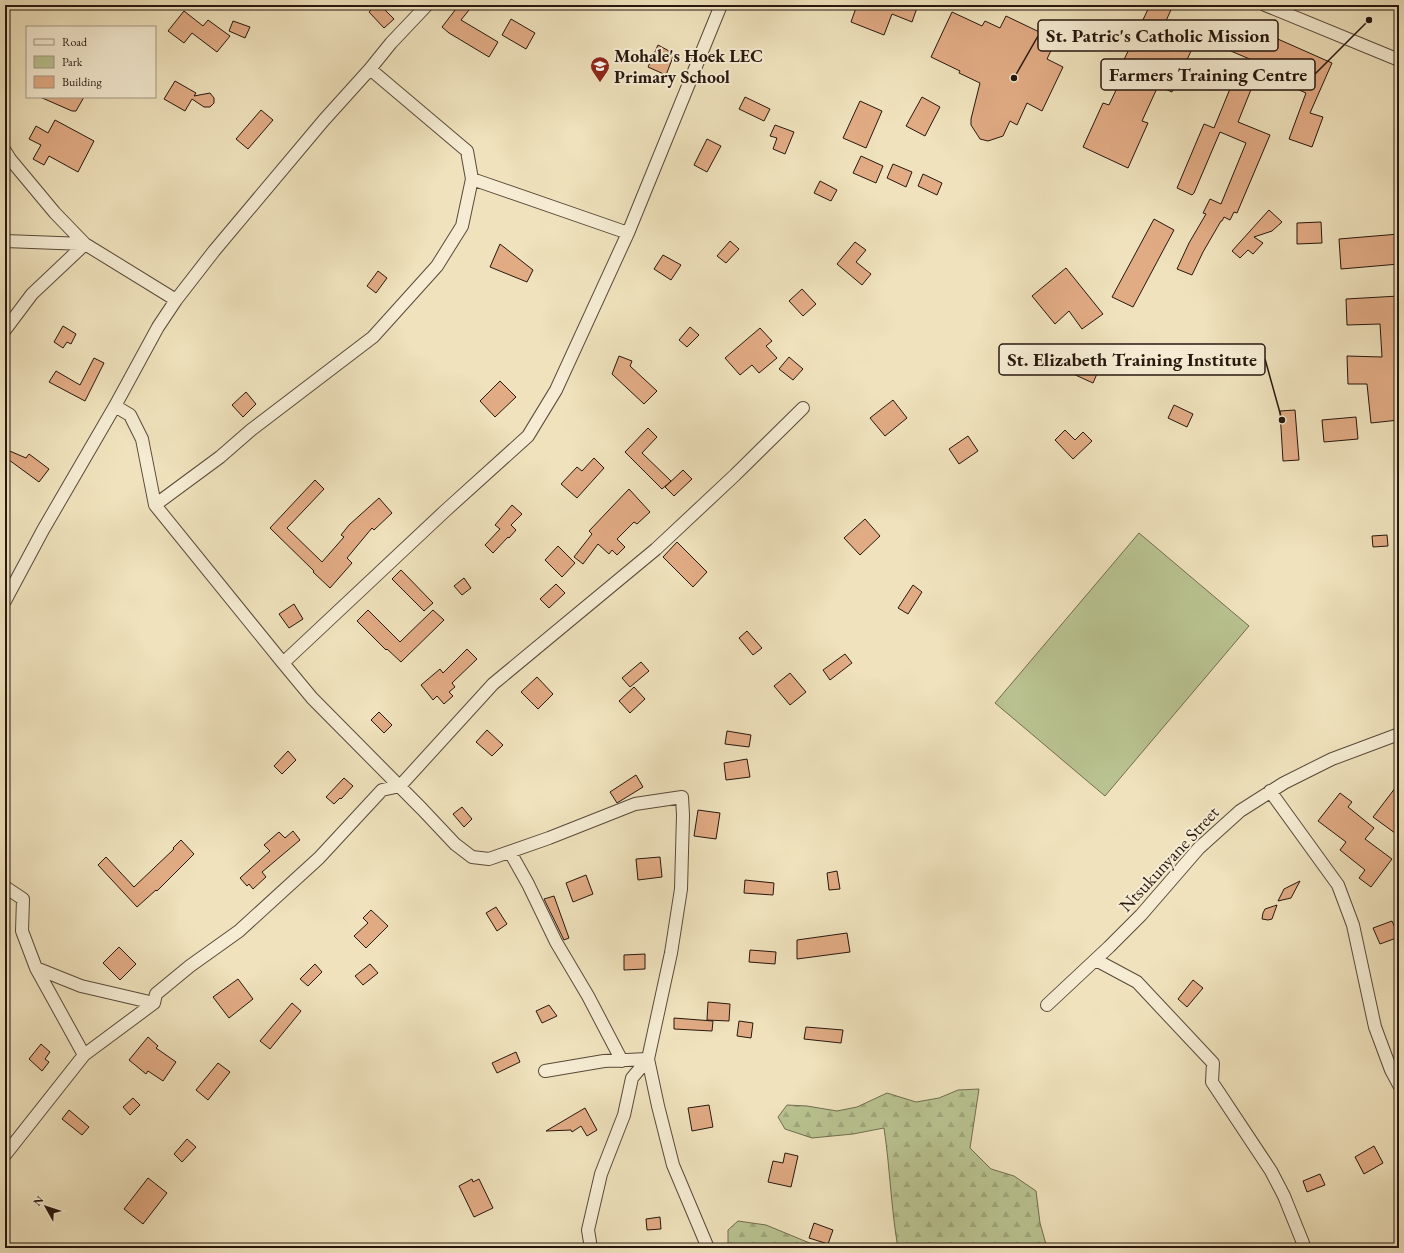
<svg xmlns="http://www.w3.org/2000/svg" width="1404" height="1253" font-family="'EB Garamond',serif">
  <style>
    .green { fill: #b9c391; stroke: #706d50 }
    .forest { fill: url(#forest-firs); stroke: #706d50 }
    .building { fill: #e1ab84; stroke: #27170f }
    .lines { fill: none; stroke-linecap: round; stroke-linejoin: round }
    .minor-casing { stroke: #594a3a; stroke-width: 14 }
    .minor { stroke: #f5ecd3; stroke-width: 12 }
    .labels { text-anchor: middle; stroke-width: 4; stroke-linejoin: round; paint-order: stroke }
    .poi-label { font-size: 18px; font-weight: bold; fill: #27170f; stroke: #f5ecd3; text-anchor: start }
    .street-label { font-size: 18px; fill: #27170f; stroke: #f5ecd3 }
    .leader { fill: none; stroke: #27170f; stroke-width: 1.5 }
    .callout-dot { fill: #27170f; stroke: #f5ecd3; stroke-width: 1.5 }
    .callout { fill: #f5ecd3; stroke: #27170f; stroke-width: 1.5 }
    .callout-label { font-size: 19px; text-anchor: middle; font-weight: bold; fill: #27170f }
  </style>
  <defs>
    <pattern id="forest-firs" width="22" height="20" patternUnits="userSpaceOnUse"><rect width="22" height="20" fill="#b9c391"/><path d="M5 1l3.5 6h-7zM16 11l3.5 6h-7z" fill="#9fa77c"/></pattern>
  </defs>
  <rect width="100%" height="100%" fill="#efe2bc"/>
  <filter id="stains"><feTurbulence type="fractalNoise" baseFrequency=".005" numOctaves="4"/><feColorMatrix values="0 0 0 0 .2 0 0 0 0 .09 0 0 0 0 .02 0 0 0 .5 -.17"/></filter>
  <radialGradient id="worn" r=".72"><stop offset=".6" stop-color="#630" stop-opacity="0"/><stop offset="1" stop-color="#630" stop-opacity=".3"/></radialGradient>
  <!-- green -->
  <path class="green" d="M1139,533L1249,626L1105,796L995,703Z"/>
  <!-- forest -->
  <path class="forest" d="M979,1089L970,1148L991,1169L1014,1176L1036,1191L1040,1223L1047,1248H898C891,1208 890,1168 884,1128L853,1134L812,1138L785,1129L778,1117L787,1105L807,1106L837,1111L857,1107L887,1093L916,1102L939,1098L958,1090Z
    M738,1221L766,1225L812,1244L825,1248H728V1230Z"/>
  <!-- building -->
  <path class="building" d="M376,5H380L394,19L384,28L369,12Z
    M459,5H473L461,20L498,42L489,57L449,33L442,27Z
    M857,5H918L912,22L892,14L884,35L851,22Z
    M1150,5H1173L1166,21L1198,36L1172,92L1158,86L1142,121L1148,123L1128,168L1083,147L1103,103L1109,105L1125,71L1120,68Z
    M184,11L203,26L208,20L230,36L217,52L192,33L184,43L168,31Z
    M952,12L982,26L985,21L1000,28L1006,16L1056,40L1047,59L1063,67L1042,111L1027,103L1017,125L1010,121L1003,136L988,141L980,139L971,125V119L980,83L959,73L960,71L931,57Z
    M511,19L535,33L526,49L502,35Z
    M233,21L250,27L245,38L229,31Z
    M1232,36L1265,50L1271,36L1332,63L1310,113L1323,117L1312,147L1289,139L1306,93L1256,71L1259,63L1226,49Z
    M658,45L669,51L667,55L673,57L666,75L648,67Z
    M1234,79L1252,87L1238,122L1270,135L1237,213L1234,212L1230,220L1224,217L1222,221H1221L1203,252L1192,275L1177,269L1189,243L1206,214L1203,213L1210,199L1221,204L1246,143L1220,132L1194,193L1192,195L1177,188L1204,124L1214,128Z
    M175,81L196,93L194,96L210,93L214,98V103L210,107H204L192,99L185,111L164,99Z
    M40,97H84L76,111H72Z
    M745,97L770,109L764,121L739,109Z
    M922,97L940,107L925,136L906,126Z
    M860,101L882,111L866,148L843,138Z
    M261,110L273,120L248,149L236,139Z
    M55,120L94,141L78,172L49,156L44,165L33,159L41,145L29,139L36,126L48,133Z
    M775,125L794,132L785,154L773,149L777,138L770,136Z
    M707,139L721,146L707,172L694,165Z
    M861,156L883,166L876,183L853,173Z
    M893,164L912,172L906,187L887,178Z
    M923,174L942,183L937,195L918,186Z
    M820,181L837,190L831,201L814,193Z
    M1269,210L1282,222L1272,231L1254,237L1263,243L1253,254L1248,250L1240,258L1232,251Z
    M1154,219L1174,230L1133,307L1112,297Z
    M1321,222L1322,243L1297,244V223Z
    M1399,234V264L1341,269L1339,239Z
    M730,241L739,249L726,263L717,256Z
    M855,242L866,250L856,262L871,274L862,285L837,264Z
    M500,244L533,270L527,282L490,267Z
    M663,255L681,265L671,280L654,269Z
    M1066,268L1103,314L1082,329L1069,311L1055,324L1032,296Z
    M378,271L387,278L376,293L367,286Z
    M802,289L816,304L803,316L789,301Z
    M1399,296V420L1371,423L1367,384H1348L1347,356L1382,357L1380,324L1347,325L1346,299Z
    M63,326L76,334L71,344L67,342L63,348L54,342Z
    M690,327L699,335L687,347L679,340Z
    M760,328L772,341L766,346L777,358L759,373L752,365L740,375L725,358Z
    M619,356L632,361L630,366L657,391L644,404L612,374Z
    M789,357L803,369L793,380L779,369Z
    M1078,357L1100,367L1093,383L1071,373Z
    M94,358L104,363L85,401L49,382L56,371L80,385Z
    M500,381L516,397L495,417L480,401Z
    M246,392L256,404L243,417L232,405Z
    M893,400L907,418L885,436L870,418Z
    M1174,405L1193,414L1187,427L1168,418Z
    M1295,410L1299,460L1283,461L1280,411Z
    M1356,417L1358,439L1324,442L1322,420Z
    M648,428L657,437L642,453L671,481L662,489L625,452Z
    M1065,430L1075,440L1083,432L1092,441L1073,459L1055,440Z
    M968,436L978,451L959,464L949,449Z
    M5,449L26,458L29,454L49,469L39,482L5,457Z
    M594,458L604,468L577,498L561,484L577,467L582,471Z
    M683,470L692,479L674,496L665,487Z
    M315,480L324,489L287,528L322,562L344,537L341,535L349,525L379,498L392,513L374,530L372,528L347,558L352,563L330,588L313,572L314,571L270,528Z
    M629,489L650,512L637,524L634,522L617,539L625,547L617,555L612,550L609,554L598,544L583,564L574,557L592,534L589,531Z
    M512,505L522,514L511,525L516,530L509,538L508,537L493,553L485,545L500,529L495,525Z
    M865,519L880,536L860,555L844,538Z
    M1387,535L1388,546L1373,547L1372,536Z
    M677,542L707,572L693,587L663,557Z
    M558,546L575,563L562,577L545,560Z
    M401,570L433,603L424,611L392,579Z
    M464,578L471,588L462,595L454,586Z
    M556,584L565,593L549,608L540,599Z
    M913,585L922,592L908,614L898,608Z
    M294,604L303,619L289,628L279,614Z
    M368,610L400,642L433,610L444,620L401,662L387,649L386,650L357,621Z
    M747,631L762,648L753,655L739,638Z
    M467,649L477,659L452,683L455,687L449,692L453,696L444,704L437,696L433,700L421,685L440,669L443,673Z
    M845,654L852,663L830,680L823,670Z
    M641,662L649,671L630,687L622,678Z
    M790,673L806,692L790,705L774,686Z
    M537,677L553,694L538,709L521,692Z
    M634,687L645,699L630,713L619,701Z
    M379,712L392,725L384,733L371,720Z
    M487,730L503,745L492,756L476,742Z
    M727,731L751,735L749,747L725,744Z
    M288,751L296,760L282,774L274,766Z
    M747,759L750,777L726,780L724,763Z
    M636,775L643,787L617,803L610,792Z
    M344,778L353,786L341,799L340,798L334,804L326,797Z
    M1399,783V836L1373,817Z
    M1340,793L1352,802L1348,807L1374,828L1365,839L1392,859L1371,887L1359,878L1365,870L1340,850L1346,842L1318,821Z
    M462,807L472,819L464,827L453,814Z
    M698,810L720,813L716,839L694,836Z
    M293,831L300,840L262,872L266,877L253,889L249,884L247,886L240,878L270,851L264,845L279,832L285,838Z
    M181,840L194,854L157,891L156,890L137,907L98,865L106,857L134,887L174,849L173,848Z
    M660,857L662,877L638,880L636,859Z
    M837,871L840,889L829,890L827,873Z
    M586,875L593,894L573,902L566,883Z
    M745,880L774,883L773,895L744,893Z
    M1300,881L1291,898L1278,901L1284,889Z
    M554,896L569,938L564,940L544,899Z
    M1277,905L1272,919L1268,920L1262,919L1263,913L1265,909Z
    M496,907L507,924L497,931L486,913Z
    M371,910L388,926L366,948L354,936L368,923L363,918Z
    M1392,921L1399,937L1380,944L1373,928Z
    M847,933L850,952L797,959V940Z
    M119,947L136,964L120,980L103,963Z
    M750,950L776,952L775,964L749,962Z
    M645,954V969L624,970V955Z
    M315,964L322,972L308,986L300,979Z
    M370,964L378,973L363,985L355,976Z
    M238,979L253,999L229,1018L213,997Z
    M1193,980L1203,988L1187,1007L1178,999Z
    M708,1002L730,1004L729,1021L707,1020Z
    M292,1003L301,1011L270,1049L260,1041Z
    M549,1005L557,1016L542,1023L536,1011Z
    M674,1018L713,1021L712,1031L674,1029Z
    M739,1021L753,1023L751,1038L737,1036Z
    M806,1027L843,1030L841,1043L804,1039Z
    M148,1037L158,1046L156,1048L176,1062L163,1081L148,1071L146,1074L129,1060Z
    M41,1044L50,1052L45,1059L49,1062L42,1071L29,1059Z
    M516,1052L520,1062L497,1073L492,1063Z
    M218,1063L230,1072L208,1100L196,1090Z
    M133,1098L140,1105L130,1115L123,1107Z
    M709,1105L713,1127L692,1131L688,1108Z
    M585,1108L597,1130L587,1136L581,1126L572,1132L571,1130L546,1131Z
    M69,1110L89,1127L82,1135L62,1119Z
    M187,1139L196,1147L182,1162L174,1154Z
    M1374,1146L1383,1163L1364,1174L1355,1157Z
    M785,1153L798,1156L791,1187L768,1182L773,1161L783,1163Z
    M1320,1174L1325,1185L1307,1192L1303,1181Z
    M148,1178L167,1193L143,1224L124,1209Z
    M472,1179L473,1182L479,1179L493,1208L474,1217L459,1186Z
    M660,1217L661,1229L647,1230L646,1219Z
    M814,1223L833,1230L828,1244L809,1238Z"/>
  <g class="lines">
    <!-- minor casing -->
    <g class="minor-casing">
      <path id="minor" d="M1265,5L1399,60
        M5,151L10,159L55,213L85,244L176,300
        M472,179L628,233
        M5,241L85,244
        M5,330L32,294L85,244
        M115,406L130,415L142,439L155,505L283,663
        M155,505L220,457L251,430L373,337L437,266L462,226L472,179L467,151L370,69
        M5,601L43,530L115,406L158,327L176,300L214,251L324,120L370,69L391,43L427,5
        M1270,791L1338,885L1353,925L1375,1027L1391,1070L1399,1085
        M510,852L528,884L556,942L588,996L622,1061
        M5,887L23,899L22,931L36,968L84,1055
        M1096,960L1137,982L1213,1063L1212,1082L1271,1171L1284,1196L1303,1243
        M36,968L81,986L154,1003L156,994L190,966L239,931L319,858L382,790L400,786L493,684L656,549L735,475L803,408
        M1047,1005L1109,947L1141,915L1199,848L1240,811L1284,783L1332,759L1399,734
        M545,1071L604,1061L648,1059
        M5,1155L84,1055L154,1003
        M591,1248L588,1230L601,1174L624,1115L632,1078L648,1059
        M708,1248L673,1165L658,1106L648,1059L671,953L681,889L683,815L682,797L635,804L549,838L489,859L472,857L455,844L422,809L312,698L283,663L445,511L528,436L556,390L628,233L721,5"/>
    </g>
    <!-- minor -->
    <use href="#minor" class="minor"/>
  </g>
  <!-- icons -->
  <defs>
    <g id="school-pin" transform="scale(1)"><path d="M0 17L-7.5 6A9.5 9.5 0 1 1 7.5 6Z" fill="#8f2418" stroke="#f5ecd3"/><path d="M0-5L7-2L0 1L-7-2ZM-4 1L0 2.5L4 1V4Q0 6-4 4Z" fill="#fff"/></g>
  </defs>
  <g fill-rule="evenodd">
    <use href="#school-pin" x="600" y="66"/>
  </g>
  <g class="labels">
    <!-- poi labels -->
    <g class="poi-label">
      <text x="614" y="62">Mohale's Hoek LEC<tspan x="614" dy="21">Primary School</tspan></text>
    </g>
    <!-- street labels -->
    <g class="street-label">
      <text transform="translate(1169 859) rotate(-47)" y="6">Ntsukunyane Street</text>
    </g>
  </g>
  <!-- callouts -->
  <path class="leader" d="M1014 78L1038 36M1369 20L1315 74M1282 420L1265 359"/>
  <g class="callout-dot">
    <circle cx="1014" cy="78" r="4"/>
    <circle cx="1369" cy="20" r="4"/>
    <circle cx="1282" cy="420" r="4"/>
  </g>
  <g class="callout">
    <rect x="1038" y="20" width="240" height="31" rx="4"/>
    <rect x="1101" y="59" width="214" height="31" rx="4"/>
    <rect x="999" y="344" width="266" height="31" rx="4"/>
  </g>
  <g class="callout-label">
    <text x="1158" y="42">St. Patric's Catholic Mission</text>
    <text x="1208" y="81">Farmers Training Centre</text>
    <text x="1132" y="366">St. Elizabeth Training Institute</text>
  </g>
  <!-- margin -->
  <rect width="1404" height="1253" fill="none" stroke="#efe2bc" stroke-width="20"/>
  <rect x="6" y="6" width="1392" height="1241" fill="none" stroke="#27170f" stroke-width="2"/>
  <rect x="10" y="10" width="1384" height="1233" fill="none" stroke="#27170f"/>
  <!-- legend -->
  <rect x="26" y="26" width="130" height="72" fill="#f5ecd3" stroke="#a39785"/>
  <rect x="34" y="39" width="20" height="6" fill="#f5ecd3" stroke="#a39785"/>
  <text x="62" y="46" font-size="12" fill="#27170f">Road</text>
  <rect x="34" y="56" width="20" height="12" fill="#b9c391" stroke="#a39785"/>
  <text x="62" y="66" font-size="12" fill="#27170f">Park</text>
  <rect x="34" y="76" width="20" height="12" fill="#e1ab84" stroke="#a39785"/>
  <text x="62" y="86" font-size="12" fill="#27170f">Building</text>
  <!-- north arrow -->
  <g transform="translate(46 1207) rotate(309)" stroke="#f5ecd3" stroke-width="3" paint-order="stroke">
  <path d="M0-3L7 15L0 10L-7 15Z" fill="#27170f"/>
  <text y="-6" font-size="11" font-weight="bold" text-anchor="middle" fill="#27170f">N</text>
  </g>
  <rect width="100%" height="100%" filter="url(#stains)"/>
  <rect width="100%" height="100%" fill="url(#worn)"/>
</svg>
